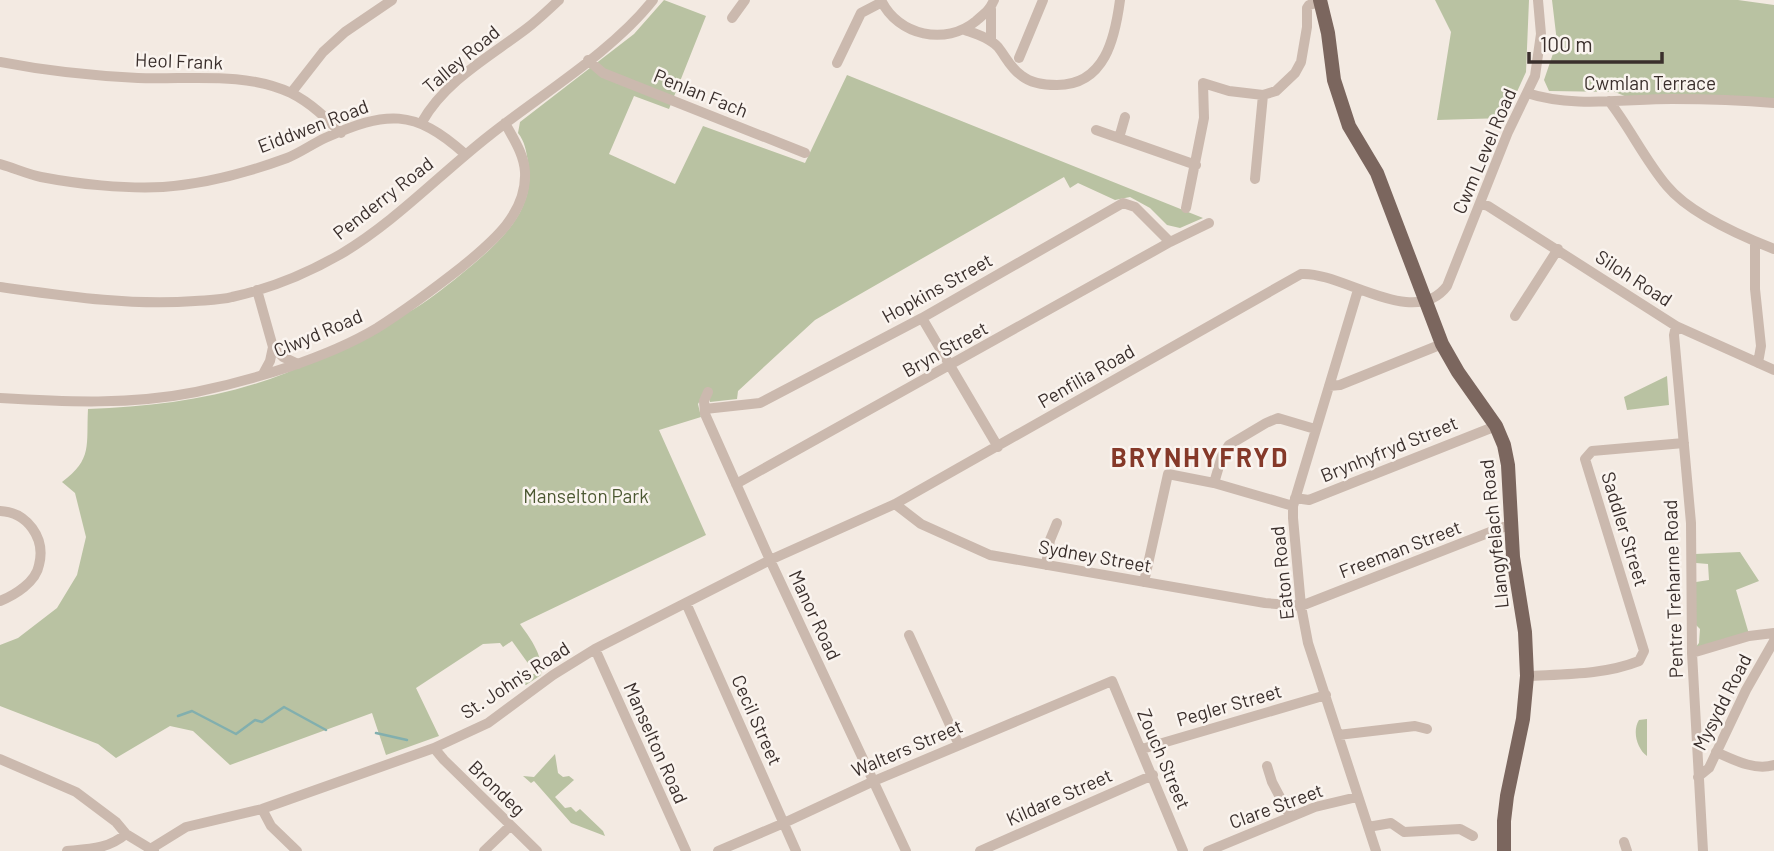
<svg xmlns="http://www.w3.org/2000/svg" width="1774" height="851" font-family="Barlow,sans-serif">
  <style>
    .green { fill: #b9c2a2 }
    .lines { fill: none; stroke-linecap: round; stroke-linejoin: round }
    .stream { stroke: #82afae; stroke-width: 2.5 }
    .minor { stroke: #cbb9ae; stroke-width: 10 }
    .major { stroke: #7b665e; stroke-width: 14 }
    .labels { text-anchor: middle; stroke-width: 5; stroke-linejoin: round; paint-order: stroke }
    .street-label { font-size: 19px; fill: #3a2f2c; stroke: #faf4ef }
    .park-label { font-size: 19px; fill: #4b5731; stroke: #faf4ef }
    .district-label { font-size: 26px; font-weight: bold; letter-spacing: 2px; fill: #853929; stroke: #faf4ef }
  </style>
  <rect width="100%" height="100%" fill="#f3eae2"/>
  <!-- green -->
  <path class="green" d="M664,0L706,16L669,109L634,96L609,154L675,184L703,126L805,163L847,75L1203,218L1180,228L1167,225L1150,208L1130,197L1115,200L1078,183L1070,188L1064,177L815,320L738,391L737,399L710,402L708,387L698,404L701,417L659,430L706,535L520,624C530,638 544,656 541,675L526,685L521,683L535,673L512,641L503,647L500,643L483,644L416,688L439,736L386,755L372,713L230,765L193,731L170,726L116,758L98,744L0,706V645L18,638L57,608L77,575L86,537L75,493L62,482C93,459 86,445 88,409C155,407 223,398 286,373C307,364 327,352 348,342C370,331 393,321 414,309C432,298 449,284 465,271C499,243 537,210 528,162C526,150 525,142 518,133L520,122L634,34Z
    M1435,0H1529L1526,72L1505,118L1437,120L1451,32Z
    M1552,0H1738L1774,5V101L1627,97L1615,92L1549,91L1544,80L1557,42Z
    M1667,376L1669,405L1627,410L1624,397Z
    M1740,552L1759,581L1736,590L1749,634L1695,648L1699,643L1700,629L1696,625V582L1709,580L1708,564L1696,563L1695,554Z
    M1647,719V756C1637,749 1632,731 1639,720Z
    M555,754L558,773L563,777L569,776L574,780L555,797L565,808L571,807L576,812L580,809L603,831L605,836L571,823L534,781L531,783L523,776L534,777Z"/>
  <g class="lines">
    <!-- stream -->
    <path class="stream" d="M178,716L192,711L236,734L255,720L262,722L284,707L326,730
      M376,733L407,740"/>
    <!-- minor -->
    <path class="minor" d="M881,0C898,36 946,46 976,21C984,14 990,10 994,0
      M991,9V41
      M732,18L745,0
      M965,30C976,34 990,38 998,47C1006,57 1011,69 1022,76C1032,84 1045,85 1057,85C1105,85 1115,38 1120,0
      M1019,58L1043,0
      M588,60L603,73L805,153
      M0,62C41,70 96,76 138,78C188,80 244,71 291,93C311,103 326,118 341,133
      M837,63L861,13L882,2
      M291,93L323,52L345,32L392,0
      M1527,93C1572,108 1625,99 1672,99C1706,99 1740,100 1774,103
      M1609,101C1630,128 1645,160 1667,186C1690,214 1741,236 1774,249
      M422,122C445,81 489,57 526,29C538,20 548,10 559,0
      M1096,130L1196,165
      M1119,138L1125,117
      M0,164C14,168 27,174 41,177C77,184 125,189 163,187C204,184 249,172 287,158C300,153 312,144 325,138C386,111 414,108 465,154
      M1255,179L1263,95
      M1481,204L1488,206L1676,326L1774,370
      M1186,208L1204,118L1203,83L1229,91L1263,95L1276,91L1295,73L1301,62L1307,27V8L1309,5L1321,2
      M1755,242V289L1761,346L1758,363
      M0,287C65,296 130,306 195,301C208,300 221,300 232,297C269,289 308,273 341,254C395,222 440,174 490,135C542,94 613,51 653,0
      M257,290L273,347L270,361L263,374
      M1358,290L1293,506V518L1301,606L1308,643L1376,851
      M1515,316L1558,249
      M922,318L998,447
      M1676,326L1674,335L1691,523L1692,653L1703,851
      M273,347L283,357L298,364
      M1329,386L1340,385L1442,344
      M708,392L704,401L705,414L770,560L906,851
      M0,398C66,402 131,405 196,392C253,380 327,358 377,328C407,309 435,288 463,266C492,242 527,214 525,172C524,154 513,138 505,123
      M705,409L760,403L922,318L1123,203L1135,207L1170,242
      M1214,483L1222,456L1229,445L1266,423L1278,418L1315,429
      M736,484L1170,242L1209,223
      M1295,498L1309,500L1496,426
      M895,504L921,524L990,555L1265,603L1301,606L1503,527H1513
      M0,511C27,512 46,538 39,565C36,582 15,595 0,601
      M1046,565L1050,540L1057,523
      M1144,582L1168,474L1214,483L1293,506
      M686,603L796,851
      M909,635L959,745
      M595,649L686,851
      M1692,653L1749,636L1774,633
      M1527,676C1564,674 1604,675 1639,661L1644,651L1585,459L1592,451L1684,443
      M1338,735L1415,726L1427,729
      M434,748L444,760L537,851
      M1142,749L1326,695
      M1716,752C1734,760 1755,771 1774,765
      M0,759L76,792L116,822L126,834L154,851
      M1267,766L1272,782L1290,816
      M1698,777L1709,768L1746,690L1774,641
      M262,809L271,826L297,851
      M1368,827L1391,823L1404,832L1460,829L1473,836
      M1624,842L1627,851
      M152,848L186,827L262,809L434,748L488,723L553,675L595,649L770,560L895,504L1301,274C1342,271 1414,330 1447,286L1508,132L1535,76L1541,34L1538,0
      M67,851C90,849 108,849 126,834
      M484,851L510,826
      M718,851L784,823L874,781L1112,681L1183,851
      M980,851L1153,775
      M1208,851L1315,807L1357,797"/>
    <!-- major -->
    <path class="major" d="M1320,0L1328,33L1334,80L1349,126L1377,173L1442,344L1458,372L1496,426L1504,445L1508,465L1513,557L1525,632L1527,676L1523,719L1507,796L1504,821V851"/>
  </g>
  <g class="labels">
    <!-- street labels -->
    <g class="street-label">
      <text transform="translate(461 59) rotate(-40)" y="7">Talley Road</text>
      <text transform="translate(179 61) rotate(2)" y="7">Heol Frank</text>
      <text x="1650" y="90">Cwmlan Terrace</text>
      <text transform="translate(701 93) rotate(22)" y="7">Penlan Fach</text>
      <text transform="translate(313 126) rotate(-21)" y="7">Eiddwen Road</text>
      <text transform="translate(1484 151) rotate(-67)" y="7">Cwm Level Road</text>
      <text transform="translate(383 198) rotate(-38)" y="7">Penderry Road</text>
      <text transform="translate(1634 278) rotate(33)" y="7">Siloh Road</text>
      <text transform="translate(937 288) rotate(-29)" y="7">Hopkins Street</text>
      <text transform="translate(318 333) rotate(-23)" y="7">Clwyd Road</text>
      <text transform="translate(945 349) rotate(-29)" y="7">Bryn Street</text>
      <text transform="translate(1086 376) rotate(-30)" y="7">Penfilia Road</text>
      <text transform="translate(1389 449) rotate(-22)" y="7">Brynhyfryd Street</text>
      <text transform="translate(1625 529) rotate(73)" y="7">Saddler Street</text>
      <text transform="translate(1494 534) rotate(-96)" y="7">Llangyfelach Road</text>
      <text transform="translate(1400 549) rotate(-21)" y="7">Freeman Street</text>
      <text transform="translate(1095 556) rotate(10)" y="7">Sydney Street</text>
      <text transform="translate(1282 573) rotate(-96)" y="7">Eaton Road</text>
      <text transform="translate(1673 589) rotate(-92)" y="7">Pentre Treharne Road</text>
      <text transform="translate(815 615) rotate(65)" y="7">Manor Road</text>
      <text transform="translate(515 680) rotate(-33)" y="7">St. John's Road</text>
      <text transform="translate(1722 702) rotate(-63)" y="7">Mysydd Road</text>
      <text transform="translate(1229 705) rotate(-16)" y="7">Pegler Street</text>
      <text transform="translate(757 720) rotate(66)" y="7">Cecil Street</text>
      <text transform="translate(656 743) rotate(66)" y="7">Manselton Road</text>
      <text transform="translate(907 748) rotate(-23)" y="7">Walters Street</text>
      <text transform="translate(1164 759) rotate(67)" y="7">Zouch Street</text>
      <text transform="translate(497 788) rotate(44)" y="7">Brondeg</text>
      <text transform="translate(1059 797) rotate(-24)" y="7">Kildare Street</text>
      <text transform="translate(1276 806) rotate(-20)" y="7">Clare Street</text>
    </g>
    <!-- park labels -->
    <g class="park-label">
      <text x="586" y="503">Manselton Park</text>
    </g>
    <!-- district labels -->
    <g class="district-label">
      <text x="1200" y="467">BRYNHYFRYD</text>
    </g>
  </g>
  <!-- scale -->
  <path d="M1529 52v10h133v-10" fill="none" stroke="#3a2f2c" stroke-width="3.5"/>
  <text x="1540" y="52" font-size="21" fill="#3a2f2c" stroke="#faf4ef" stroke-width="5" paint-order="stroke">100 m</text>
</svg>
